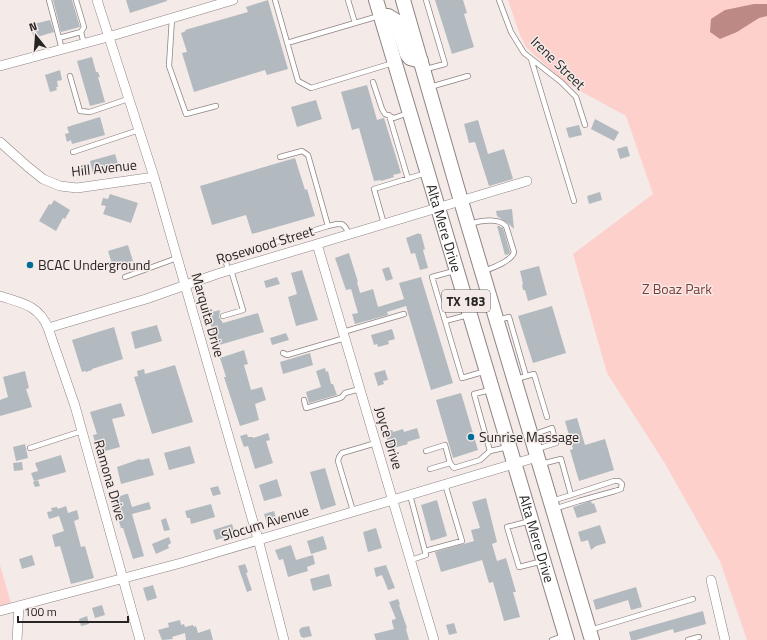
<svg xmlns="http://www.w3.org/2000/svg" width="767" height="640" font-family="'Titillium Web',sans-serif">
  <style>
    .green { fill: #fdd0cb }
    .water { fill: #bc8985 }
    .building { fill: #b2babf }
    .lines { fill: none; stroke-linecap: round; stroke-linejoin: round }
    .lane-casing { stroke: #8e8483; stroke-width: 6 }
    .street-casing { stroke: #8e8483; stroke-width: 10 }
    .primary-casing { stroke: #8e8483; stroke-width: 16 }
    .lane { stroke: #fff; stroke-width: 4.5 }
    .street { stroke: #fff; stroke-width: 9 }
    .primary { stroke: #fff; stroke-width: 14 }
    .poi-dot { fill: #006d99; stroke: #f4eae8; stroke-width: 1.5 }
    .labels { text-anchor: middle; stroke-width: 3; stroke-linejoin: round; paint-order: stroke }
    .shield { fill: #f4eae8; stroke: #655f5f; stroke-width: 1 }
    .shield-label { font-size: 13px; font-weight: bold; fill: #282424 }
    .street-label { font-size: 14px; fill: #282424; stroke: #f4eae8 }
    .poi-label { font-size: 14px; fill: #282424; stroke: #f4eae8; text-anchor: start }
    .park-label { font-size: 14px; fill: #7d3b38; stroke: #f4eae8 }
  </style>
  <rect width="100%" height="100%" fill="#f4eae8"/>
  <!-- green -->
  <path class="green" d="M508,0H767V640H747L720,561L664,462L607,373L573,254L653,194L626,116L564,82L526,47L520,35Z
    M0,565L11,603L0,606Z"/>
  <!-- water -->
  <path class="water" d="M754,4H767V16L759,18L737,32L720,39L710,32L711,19L725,10Z"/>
  <!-- building -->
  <path class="building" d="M53,0H72L80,27L61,32Z
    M126,0H167V1L130,13Z
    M268,0L288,69L267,75L265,70L194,92L182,53L187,52L181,33L186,31L185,30L248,12L246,7Z
    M435,0H463L467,13L464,14L474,47L452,54Z
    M50,20L54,32L34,38L30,25Z
    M92,57L96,72H98L100,77H98L105,102L90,106L77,61Z
    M60,70L62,80L57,81L58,87H56L57,90L50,92L45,75Z
    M367,85L377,120L384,118L401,173L393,175L394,177L381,181V180L374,181L359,128L352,130L341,92Z
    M316,100L322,119L297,127L291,107Z
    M100,117L105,135L72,144L71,140L67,142L65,134L69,133L67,127Z
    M595,119L619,132L614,141L591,129Z
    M478,120L488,154L504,149L513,179L489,186L475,142L469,143L464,124Z
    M579,125L582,135L569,138L566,128Z
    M627,146L630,156L620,159L617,149Z
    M115,154L119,167L93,174L90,161Z
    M295,158L305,190L307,189L315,216L252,234L246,215L212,225L200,186Z
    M600,192L602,200L589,204L587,196Z
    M110,194L138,203L131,223L103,214L106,206L101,205L103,198L108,199Z
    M54,200L70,210L65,219L63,218L56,231L39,221L49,204L51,205Z
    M512,209L514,229L508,223L497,216L496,211Z
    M497,226H499L503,228L510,252L509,254L505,255Z
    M419,233V234H421L425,249L423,250L428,268L420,270L415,253L411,254L406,238Z
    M128,245L133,261L113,267L108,251Z
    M349,253L358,282H357L360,293L373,289L378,307L404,299L399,283L421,277L453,383L431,390L406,306L387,312L388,315L355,324L352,314L358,313L351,289L346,290L335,258Z
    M539,266L547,295L528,301L525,290H523L522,285L523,284L520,271Z
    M389,267L393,279L386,281L382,269Z
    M302,270L318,320L296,326L288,297L297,294L291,273Z
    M277,277L280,284L266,288L264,281Z
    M552,306L566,353L533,363L518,316Z
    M220,310L219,317L223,323L258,313L264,332L216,346L208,313Z
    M157,325L162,341L135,349L131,332Z
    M114,327L123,359L92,369V370L86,372L85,371L82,372L72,340Z
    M392,329L395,339L388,341L389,344L378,347L377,344L374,345L371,335Z
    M286,333L289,340L272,345L270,338Z
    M244,350L248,364L244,365L251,390L262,387L266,400L255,404L259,420L240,426L224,377H226L220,358Z
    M310,353L313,365L283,374L280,362Z
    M175,365L193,422L152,434L134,377L138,376L137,371L144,369L145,374Z
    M325,368L326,372L328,371L331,384H333L337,395L309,403L306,392L321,387L316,371Z
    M385,370L388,380L383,381L384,384L378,386L374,373Z
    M25,371L29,388L26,389L32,407L0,416V400L8,397L3,377Z
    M461,393L478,450L453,458L436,400Z
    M121,403L125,416L112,419L120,447L98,453L93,435L97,434L90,412Z
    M577,418L585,445L605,439L614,470L579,481L570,450L573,449L565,421Z
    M417,428L420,438L407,442L408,444L390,449L385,432L392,430L393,432L403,429L404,432Z
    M268,433L270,440L266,441L273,463L255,469L248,446L244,447L240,436L247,434L248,437H253V438Z
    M25,444L28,458L16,461L13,447Z
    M190,446L195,463L169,470L164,453Z
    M61,455L66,472L34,481L31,473L38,471L35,463Z
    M149,458L154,475L121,484L117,467L140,459L141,460Z
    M22,462L23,470L14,471L13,463Z
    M325,468L336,505L321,510L310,472Z
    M277,479L282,496L264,501L259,485Z
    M38,480L40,486L35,487L33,482Z
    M218,486L221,494L213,496L210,488Z
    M126,494H128L132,507L149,502L151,509L132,514L144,556L133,559L123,528H121L112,499Z
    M486,498L497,542L492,544L497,561L506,558L516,592H513L520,617L504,621L493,582L489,583L482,560L441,572L435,552L474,541L471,530L480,528L472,502Z
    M437,500L447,536L431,541L421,505Z
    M591,501L592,504L594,503L597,512L577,518L573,507Z
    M211,504L215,517L191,524L190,518H187L185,511Z
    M66,506L68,513L77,510L79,519L74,521L81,547L85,546L94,578L71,584L60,546L55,547L52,535L64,531L59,516L49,519L47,512L52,511L51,508L57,507L58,509Z
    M274,511L277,521L267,524L264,514Z
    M166,518L170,530L164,531L161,520Z
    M232,524L235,534L216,540L213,530Z
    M600,525L606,543L596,546L591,550L588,540L581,542L578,532Z
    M376,528L382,548L368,552L363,532Z
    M323,536L327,549L311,554L307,541Z
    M169,537L171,543L168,545L169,548L156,554L152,544Z
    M291,545L296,560L313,555L315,564L307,567L308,571L288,577L283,559L279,560L275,550Z
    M32,555L35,565L22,569L19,559Z
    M245,564L248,572L246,573L252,590L247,592L238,566Z
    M386,565L395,588L388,590L382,575L376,577L374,568Z
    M329,574L332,586L313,591L310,579Z
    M153,585L157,598L147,601L143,588Z
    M636,587L642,607L631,610L628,600L596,610L593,600Z
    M398,599L400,604L399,605L407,628L406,629L409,640H376L374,634L394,629L392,622V620L396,619L389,602Z
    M102,605L105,615L95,618L92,608Z
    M703,611L706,624L674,633L673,629L636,640H631L629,632Z
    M87,616L89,624L81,626L79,619Z
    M180,620L181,625L184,624L185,627L193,625L194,627L196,626L198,633L210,629L213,640H186L185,633L172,637L173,639L162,640L158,630L169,627L168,623Z
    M454,623L457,633L449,635L446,625Z
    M309,626L312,636L303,638V637H301L299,630L301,629L300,628Z"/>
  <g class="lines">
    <!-- lane casing -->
    <g class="lane-casing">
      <path id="lane" d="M49,0L59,38
        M76,0L84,27L81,32
        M275,0L298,81L311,88L393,63
        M348,0L355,23L379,16
        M499,0L511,32L524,53L561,82L576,97L585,125
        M172,18L169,66L186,114L216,106
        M287,43L355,23
        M62,50L59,38L81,32L84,44
        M531,59L574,201
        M426,69L445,64L426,0
        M70,76L80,111L90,112L128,99
        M373,82L382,109L385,114L394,118L408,113
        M430,87L468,76
        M389,115L408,179
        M73,152L139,130
        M280,157L302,151L308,155L328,226
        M384,224L374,189L426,173
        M469,224C480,221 498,217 506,226L514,252C512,261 492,268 484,271
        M228,271L226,262L231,256L328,226C341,223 344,221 349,235
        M454,271L432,277L462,378L486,371
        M125,277L177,258
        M223,316L243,310L231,270
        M498,320L509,317L526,376
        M445,321L468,315
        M343,332L404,314
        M283,353L287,355L345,338
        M516,379L534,374L547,417
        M490,390L474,394L490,451L508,447
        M304,400L306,408L340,398L342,397L345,393L360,389
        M532,435L552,428L556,443L537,449
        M30,448L82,431
        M426,451L445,445L450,463L454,468L480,460L490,451
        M541,464L561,459L571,495L552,501
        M430,469L450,463
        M410,495L426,555L411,560
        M554,509L579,501L615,491L621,489L622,484L619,481H614L571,495
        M353,511L338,461L339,457L342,453L376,443
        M530,521L507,527L519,567L543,561
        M425,551L462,541L445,484
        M590,630L693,599
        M552,640L563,636
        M688,640L699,637"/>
    </g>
    <!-- street casing -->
    <g class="street-casing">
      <path id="street" d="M97,0L154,177L258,539L284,640
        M0,66L108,37L233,0
        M0,142L28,167L43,179L60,186L77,188L154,177
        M317,244L434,640
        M0,296C21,303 39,305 48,328L75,406L140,640
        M48,328L146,299L217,274L527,181
        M711,580L725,640
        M0,611L181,563L537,457
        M17,640L19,606"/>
    </g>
    <!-- primary casing -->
    <g class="primary-casing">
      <g id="primary">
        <path id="s1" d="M376,0L567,640"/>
        <path d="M403,0L461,201L592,640"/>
        <path d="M381,16H388L396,21L407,54L410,58L421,61"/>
      </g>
    </g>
    <!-- lane -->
    <use href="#lane" class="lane"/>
    <!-- street -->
    <use href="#street" class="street"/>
    <!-- primary -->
    <use href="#primary" class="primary"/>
  </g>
  <!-- markers -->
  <g class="poi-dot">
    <circle cx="30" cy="265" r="4"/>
    <circle cx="471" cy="437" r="4"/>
  </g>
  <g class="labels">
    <!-- shield labels -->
    <rect class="shield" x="442" y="290" width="48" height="22" rx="3"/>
    <g class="shield-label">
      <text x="466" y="306">TX 183</text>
    </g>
    <!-- street labels -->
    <g class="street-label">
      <text transform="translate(558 63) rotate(44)" y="5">Irene Street</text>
      <text transform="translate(104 168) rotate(-6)" y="5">Hill Avenue</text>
      <text dy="5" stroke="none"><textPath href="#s1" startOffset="238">Alta Mere Drive</textPath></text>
      <text transform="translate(265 245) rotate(-17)" y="5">Rosewood Street</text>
      <text transform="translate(208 315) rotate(74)" y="5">Marquita Drive</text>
      <text transform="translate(389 438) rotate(73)" y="5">Joyce Drive</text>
      <text transform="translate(110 480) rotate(74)" y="5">Ramona Drive</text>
      <text transform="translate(265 523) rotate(-17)" y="5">Slocum Avenue</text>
      <text dy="5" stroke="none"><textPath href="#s1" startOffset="562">Alta Mere Drive</textPath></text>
    </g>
    <!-- poi labels -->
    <g class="poi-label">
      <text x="38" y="270">BCAC Underground</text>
      <text x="479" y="442">Sunrise Massage</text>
    </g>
    <!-- park labels -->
    <g class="park-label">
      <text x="677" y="294">Z Boaz Park</text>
    </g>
  </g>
  <!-- north arrow -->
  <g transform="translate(36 36) rotate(343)" stroke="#f4eae8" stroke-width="3" paint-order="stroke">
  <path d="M0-3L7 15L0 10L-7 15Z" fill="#282424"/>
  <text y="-6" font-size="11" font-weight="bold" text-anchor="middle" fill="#282424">N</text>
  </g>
  <!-- scale -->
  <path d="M18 616v6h110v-6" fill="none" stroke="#282424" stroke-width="2"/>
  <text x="24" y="616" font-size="12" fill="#282424" stroke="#f4eae8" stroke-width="3" paint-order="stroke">100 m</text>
</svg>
